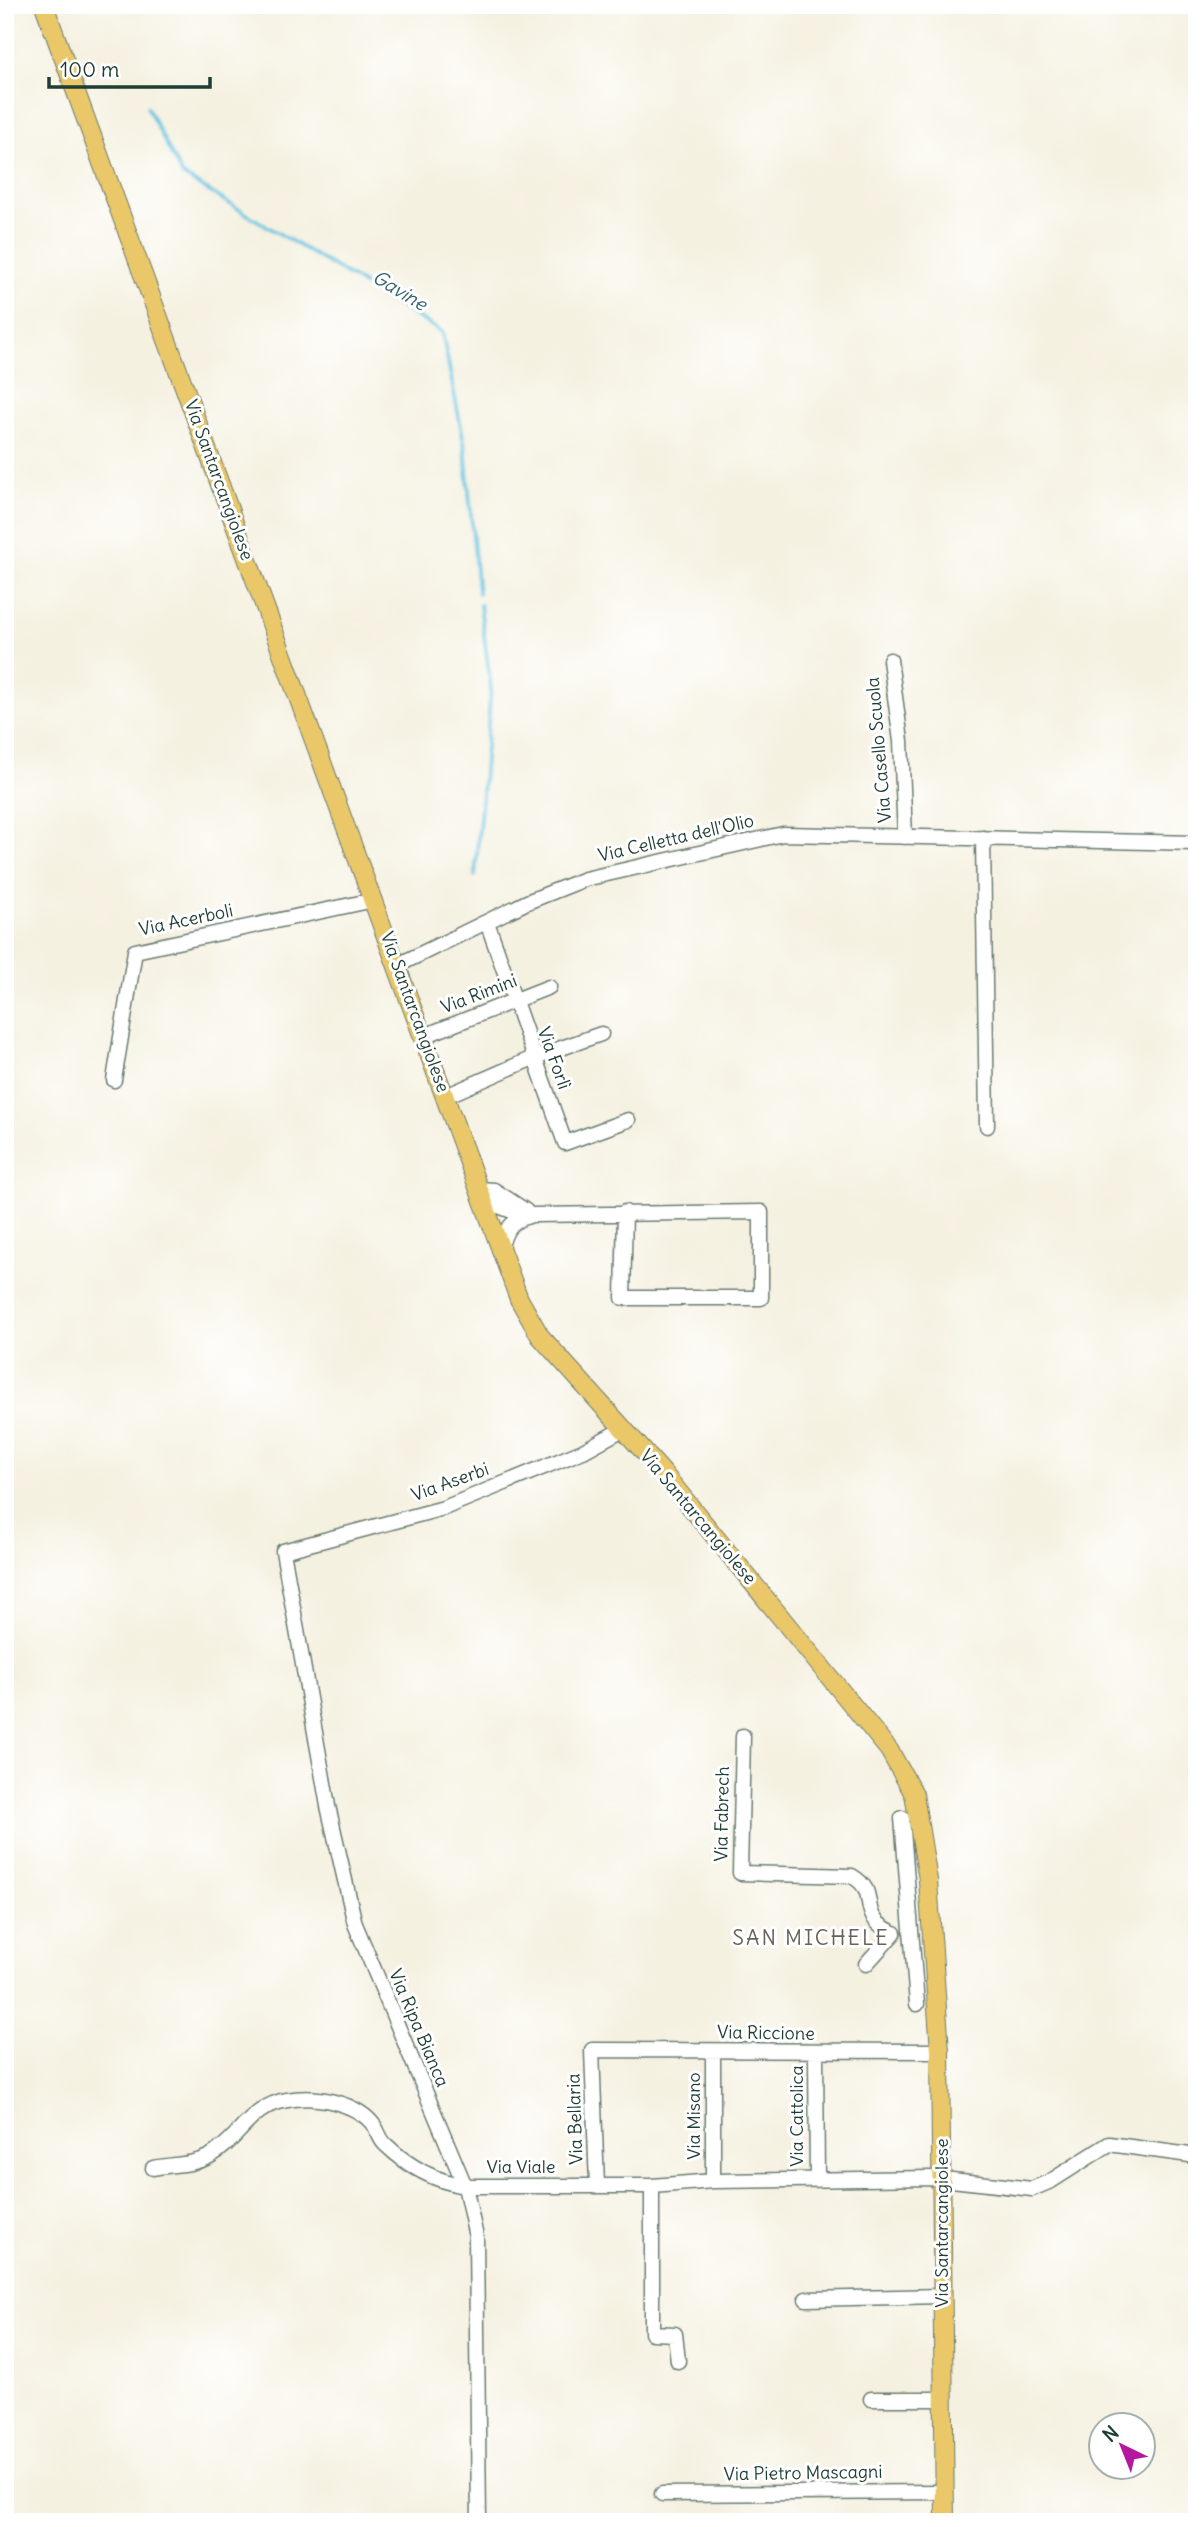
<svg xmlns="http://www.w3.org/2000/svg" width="1202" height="2527" font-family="Delius,sans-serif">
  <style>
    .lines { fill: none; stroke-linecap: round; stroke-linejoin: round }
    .stream { stroke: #62c2e0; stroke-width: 3.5 }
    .minor-casing { stroke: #6a7c71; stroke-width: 17 }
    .major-casing { stroke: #6a7c71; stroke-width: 20 }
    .minor { stroke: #fff; stroke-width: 14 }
    .major { stroke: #eac769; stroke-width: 18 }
    .labels { text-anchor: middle; stroke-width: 6; stroke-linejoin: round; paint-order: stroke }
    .street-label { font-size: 18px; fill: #1f3d34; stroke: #fff }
    .water-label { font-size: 19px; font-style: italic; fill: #336568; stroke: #fff }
    .quarter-label { font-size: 21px; letter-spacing: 2px; fill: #67635a; stroke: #fff }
  </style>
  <rect width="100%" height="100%" fill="#fff"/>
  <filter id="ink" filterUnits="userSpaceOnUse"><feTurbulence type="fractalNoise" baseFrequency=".0143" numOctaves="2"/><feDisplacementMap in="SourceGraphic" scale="14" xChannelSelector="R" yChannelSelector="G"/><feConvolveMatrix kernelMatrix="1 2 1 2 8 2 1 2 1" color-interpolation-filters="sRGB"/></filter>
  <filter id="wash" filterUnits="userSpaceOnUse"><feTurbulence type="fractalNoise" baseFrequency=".00686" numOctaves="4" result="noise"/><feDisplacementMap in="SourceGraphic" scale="28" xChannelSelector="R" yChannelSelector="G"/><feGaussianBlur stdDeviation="1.57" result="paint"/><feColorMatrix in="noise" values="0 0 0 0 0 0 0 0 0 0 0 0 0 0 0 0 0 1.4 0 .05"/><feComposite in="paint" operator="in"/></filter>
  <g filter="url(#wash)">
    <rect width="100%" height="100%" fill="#f5f1e1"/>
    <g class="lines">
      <!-- stream -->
      <path class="stream" d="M147,107L182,175L442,332L465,447L478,593
        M475,876L491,688L480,605"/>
    </g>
  </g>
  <g filter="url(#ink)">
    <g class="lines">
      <!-- minor casing -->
      <g class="minor-casing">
        <path id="minor" d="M890,660L901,741L905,837
          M983,838L987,1126
          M487,922L565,1143L628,1120
          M398,965L527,902L585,879L783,834L1197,843
          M424,1036L549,987
          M114,1080L135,951L374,900
          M446,1096L533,1058L601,1034
          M480,1189L494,1190L526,1211
          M485,1201L520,1214L534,1215L761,1212V1298H623L625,1212
          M500,1251C504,1232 509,1221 529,1216
          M743,1736L740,1873L852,1876C883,1894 853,1915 894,1933
          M902,1818L917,2004
          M866,1964L894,1933
          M816,2053L817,2180
          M153,2168C172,2164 192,2166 210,2156C239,2140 250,2106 287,2100C315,2095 358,2102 375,2127C379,2133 380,2140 386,2145C409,2167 434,2181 465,2186H652L713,2181L934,2178L1032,2189L1051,2181L1109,2144L1197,2156
          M713,2181V2051
          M597,2186L592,2050L940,2051
          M652,2186V2333L675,2334L678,2361
          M806,2299L943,2296
          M871,2399H944
          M662,2494L945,2492
          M479,2522L476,2237L465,2186L355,1924L328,1806L283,1551L444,1508L583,1451L623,1429"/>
      </g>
      <!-- major casing -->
      <g class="major-casing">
        <path id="major" d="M44,5L519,1299L540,1336L663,1473L889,1750L914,1794L928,1880L940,2051L945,2522"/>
      </g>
      <!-- minor -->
      <use href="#minor" class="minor"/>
      <!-- major -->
      <use href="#major" class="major"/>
    </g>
  </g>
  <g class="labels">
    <!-- street labels -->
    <g class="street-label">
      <text transform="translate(219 480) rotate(70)" y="6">Via Santarcangiolese</text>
      <text transform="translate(879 750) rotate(-95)" y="6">Via Casello Scuola</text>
      <text transform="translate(676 838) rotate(-13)" y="6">Via Celletta dell'Olio</text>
      <text transform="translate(186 920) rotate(-12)" y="6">Via Acerboli</text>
      <text transform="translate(479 994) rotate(-21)" y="6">Via Rimini</text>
      <text transform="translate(415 1012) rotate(70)" y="6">Via Santarcangiolese</text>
      <text transform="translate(554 1058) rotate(70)" y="6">Via Forlì</text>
      <text transform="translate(450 1482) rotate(-20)" y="6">Via Aserbi</text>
      <text transform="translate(698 1517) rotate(50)" y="6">Via Santarcangiolese</text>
      <text transform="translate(722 1814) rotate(-89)" y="6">Via Fabrech</text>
      <text transform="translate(419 2028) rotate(67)" y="6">Via Ripa Bianca</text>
      <text transform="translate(766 2033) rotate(1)" y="6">Via Riccione</text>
      <text transform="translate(694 2116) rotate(-90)" y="6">Via Misano</text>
      <text transform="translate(797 2116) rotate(-90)" y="6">Via Cattolica</text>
      <text transform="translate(575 2119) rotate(-92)" y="6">Via Bellaria</text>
      <text x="521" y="2173">Via Viale</text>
      <text transform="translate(942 2223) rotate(-90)" y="6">Via Santarcangiolese</text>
      <text transform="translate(803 2473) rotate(-1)" y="6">Via Pietro Mascagni</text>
    </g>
    <!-- water labels -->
    <g class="water-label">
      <text transform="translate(400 290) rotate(31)" y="7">Gavine</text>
    </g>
    <!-- quarter labels -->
    <g class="quarter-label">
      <text x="811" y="1945">SAN MICHELE</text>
    </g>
  </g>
  <!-- margin -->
  <rect width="1202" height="2527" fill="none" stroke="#fff" stroke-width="28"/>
  <!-- north arrow -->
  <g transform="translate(1122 2446) rotate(317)"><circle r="33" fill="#ffffff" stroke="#a5b1ae" stroke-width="2"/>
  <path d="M0-5L12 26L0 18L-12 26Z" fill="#b5179e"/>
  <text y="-10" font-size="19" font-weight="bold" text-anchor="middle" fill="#1f3d34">N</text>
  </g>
  <!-- scale -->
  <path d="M49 77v10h161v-10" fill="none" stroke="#1f3d34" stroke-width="3.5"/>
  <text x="60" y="77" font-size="21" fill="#1f3d34" stroke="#ffffff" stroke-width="5" paint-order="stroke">100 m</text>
</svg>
